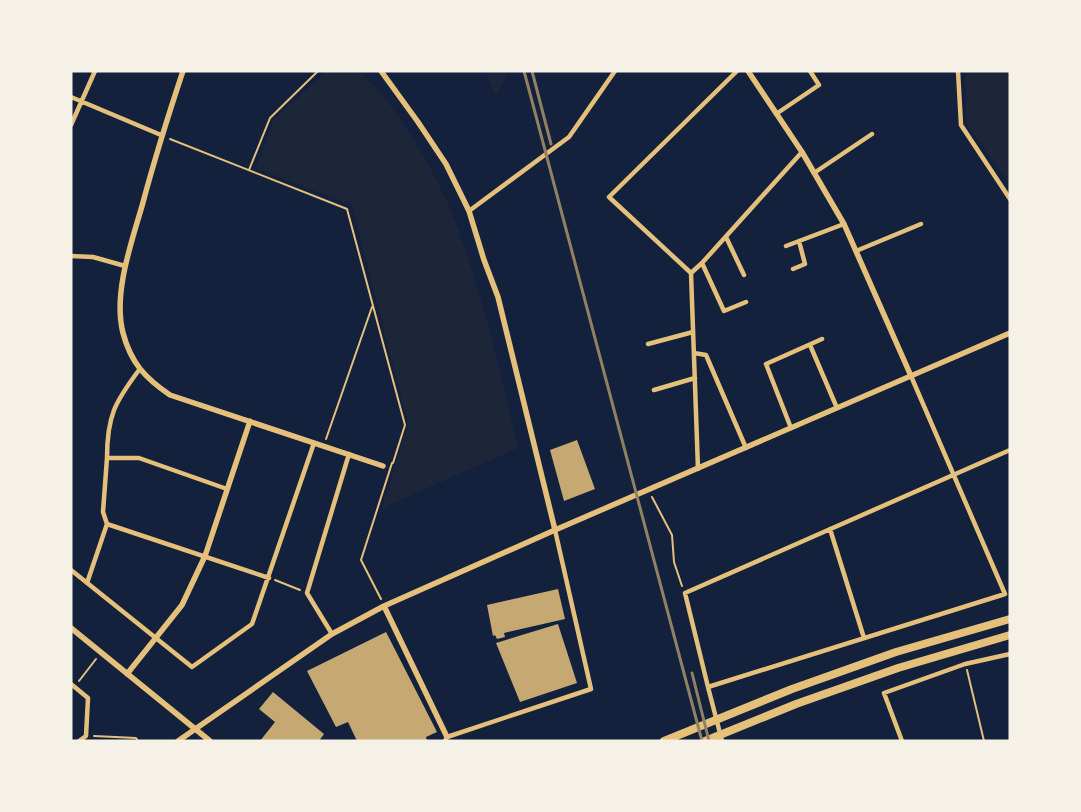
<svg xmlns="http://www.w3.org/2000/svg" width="1081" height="812" font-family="Rubik,sans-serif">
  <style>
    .green { fill: #1d2539 }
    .building { fill: #c6a872 }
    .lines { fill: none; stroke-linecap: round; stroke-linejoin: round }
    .path { stroke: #e5c07b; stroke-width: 2 }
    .minor { stroke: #e5c07b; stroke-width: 4.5 }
    .tertiary { stroke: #e5c07b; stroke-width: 5.5 }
    .motorway { stroke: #e5c07b; stroke-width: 8 }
    .rail { stroke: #918062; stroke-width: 3 }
  </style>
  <rect width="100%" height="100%" fill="#14213d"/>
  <!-- green -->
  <path class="green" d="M327,71H361C371,83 382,94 391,106C414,138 436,175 451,211C482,288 499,369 518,448L382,508L408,424L352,205L256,168L274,119Z
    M485,71H509L496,96Z
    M965,71H1010V186L966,122Z"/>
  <!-- building -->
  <path class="building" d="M577,440L595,489L564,501L550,450Z
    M558,589L565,619L504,633L505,637L497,639L495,635L493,636L487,605Z
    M558,624L577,683L520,702L496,643Z
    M386,632L437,732L426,737L427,741H357L348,722L336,727L307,671Z
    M273,692L324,734L319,741H260L275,722L259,709Z"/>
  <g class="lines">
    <!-- path -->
    <path class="path" d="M170,139L347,209L405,425L393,463
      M249,170L270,118L318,71
      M326,439L372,307
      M652,497L672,535L674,562L682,586
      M275,580L300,590
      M381,599L361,560L392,463
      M967,670L984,741
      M79,681L96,659
      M94,736L136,738L138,741"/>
    <!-- minor -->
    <path class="minor" d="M958,71L961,125L1010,199
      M71,97L161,135
      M776,114L819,85L810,71
      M71,125L95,71
      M814,173L872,134
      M469,211L569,137L615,71
      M726,237L744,275
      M786,246L844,224
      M856,251L921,224
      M71,256L93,257L125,266
      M702,263L724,311L746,302
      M793,269L805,264L799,241
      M691,273L609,197L737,71
      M648,344L693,332
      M810,345L837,408
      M694,353L706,355L746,448
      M911,376L1005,594L708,687L685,593L1010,450
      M654,390L695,378
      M791,428L766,364L822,339
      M107,458C107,416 115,402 139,370
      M698,469L691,273L702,263L802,152
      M107,524L269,578
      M830,529L864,638
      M71,570L192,667L252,624L314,443
      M87,583L107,524L103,512L107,458H139L227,489
      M332,634L307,593L349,454
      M71,684L88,698L86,736L79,741
      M708,687L722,741
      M445,741L447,737L591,689L555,530
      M902,741L884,693L965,664L1010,654"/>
    <!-- tertiary -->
    <path class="tertiary" d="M183,71C168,116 154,161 142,206C131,244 113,294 123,333C131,363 145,378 170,395L383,466
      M381,71L418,122L446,164L469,211L484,260L498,297L555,530
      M748,71L802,152L844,224L911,376
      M384,606L447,737
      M71,628L210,741
      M127,674L182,605L205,556L250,421
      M178,741L332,634L384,606L555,530L1010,333"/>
    <!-- motorway -->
    <path class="motorway" d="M664,741L792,689L896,652L1010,619
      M705,741L796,704L898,668L1010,635"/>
    <!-- rail -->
    <path class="rail" d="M524,71L702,741
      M532,71L551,144
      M692,673L709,741"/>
  </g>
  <!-- border -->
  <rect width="1081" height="812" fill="none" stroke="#f6f1e7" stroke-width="145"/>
</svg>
